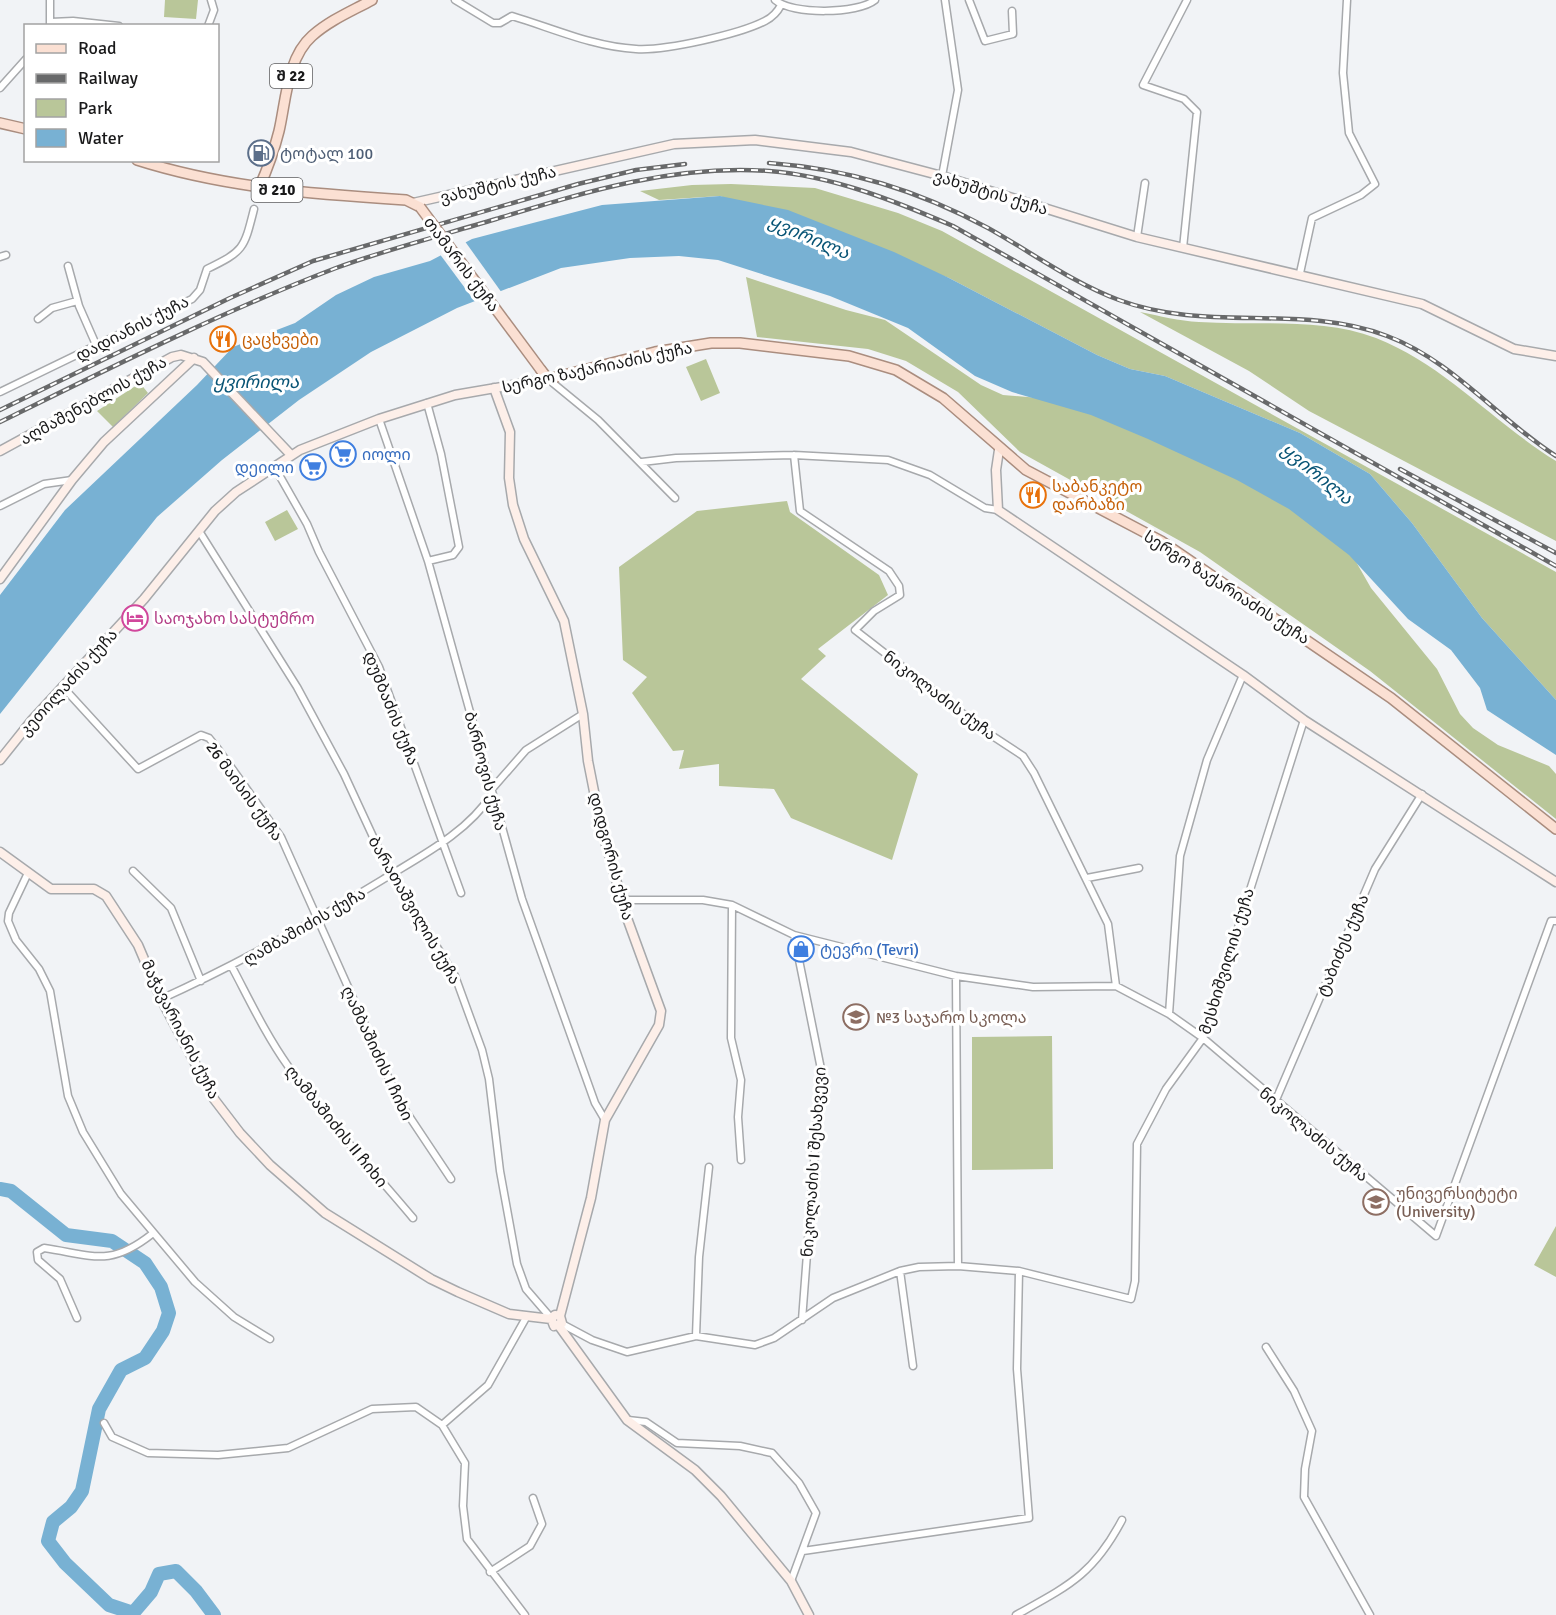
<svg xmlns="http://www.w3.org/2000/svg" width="1556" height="1615" font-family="Signika,'Noto Sans Georgian',sans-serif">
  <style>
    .green { fill: #b9c699 }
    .water { fill: #78b1d3 }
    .pier { fill: #f1f3f6 }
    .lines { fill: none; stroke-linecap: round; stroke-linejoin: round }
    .river { stroke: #78b1d3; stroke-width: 14 }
    .street-casing { stroke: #a7a9ac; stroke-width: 9 }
    .secondary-casing { stroke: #a7a9ac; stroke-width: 11 }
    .primary-casing { stroke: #aa8d7f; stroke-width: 12 }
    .street { stroke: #fff; stroke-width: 6 }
    .secondary { stroke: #fdefe9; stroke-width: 8 }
    .primary { stroke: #fbe0d3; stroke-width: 9 }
    .rail-casing { stroke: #68696a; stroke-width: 4.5 }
    .rail { stroke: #fff; stroke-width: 2; stroke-dasharray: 7; stroke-linecap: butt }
    .primary-bridge-casing { stroke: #aa8d7f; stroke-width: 12; stroke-linecap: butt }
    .primary-bridge { stroke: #fbe0d3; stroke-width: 9 }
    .labels { text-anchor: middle; stroke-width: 6; stroke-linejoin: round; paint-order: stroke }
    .shield { fill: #fff; stroke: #5e5e5f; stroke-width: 1.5 }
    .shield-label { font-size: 15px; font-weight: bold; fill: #19191a }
    .service-label { font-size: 16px; fill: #4e5e75; stroke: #fff; text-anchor: start }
    .street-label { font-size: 16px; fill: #19191a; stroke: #fff }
    .food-label { font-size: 16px; fill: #c56008; stroke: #fff; text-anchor: start }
    .shop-label { font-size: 16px; fill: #366cbe; stroke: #fff; text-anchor: start }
    .hotel-label { font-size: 16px; fill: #b23c85; stroke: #fff; text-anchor: start }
    .education-label { font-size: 16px; fill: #785e54; stroke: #fff; text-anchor: start }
    .water-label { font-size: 18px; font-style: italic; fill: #085475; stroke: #fff }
  </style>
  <rect width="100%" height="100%" fill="#f1f3f6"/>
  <!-- green -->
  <path class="green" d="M165,0H198L196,19L164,17Z
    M731,184L815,188L898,213L942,231L1556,572V700L1482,618L1412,523L1370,474L1300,433L1165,376L1130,369L1097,355L949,278L720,196L659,200L640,191L692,185Z
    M746,277L846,310L885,320L981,385L1003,395L1039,398L1152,432L1202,442L1351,553L1371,588L1437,669L1460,714L1473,728L1498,745L1549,766L1556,774V819L1370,671L1200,552L1020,452L958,392L906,361L868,349L757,337Z
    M1140,312C1160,316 1179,321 1199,322C1257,326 1320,317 1376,338C1445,365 1494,423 1556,461V541L1309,411L1249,371Z
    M706,359L720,393L701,401L686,367Z
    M140,383L148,393L113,427L97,411Z
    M787,501L790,512L879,575L888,595L818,649L826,656L801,679L918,774L892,860L791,818L774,789L719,786V764L679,769L684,750L673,751L632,693L647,677L623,660L619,567L697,511Z
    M287,510L298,529L275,541L265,522Z
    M1052,1036L1053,1169L972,1170V1037Z
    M1556,1226V1277L1534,1265Z"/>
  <!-- water -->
  <path class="water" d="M720,196L788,210L894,252L949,278L1097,355L1130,369L1165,376L1300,433L1370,474L1412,523L1482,618L1556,700V755L1487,710L1480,688L1451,650L1408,619L1349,555L1289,509L1237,480L1148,439L1091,415L1012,392L975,376L908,328L830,296L718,260L679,256L630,258L561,268L457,308L371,352L299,400L222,460L157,517L0,714V595L65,510L197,385L233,347L295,323L336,295L374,277L430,261L472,239L602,205Z"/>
  <!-- pier -->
  <path class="pier" d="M464,240L502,293L476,303L439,253Z"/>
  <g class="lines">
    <!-- river -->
    <path class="river" d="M0,1189L11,1191L66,1235L112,1241L145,1263L161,1287L169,1313L163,1331L145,1358L121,1370L99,1409L82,1491L71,1507L53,1522L48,1541L65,1563L109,1605L133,1613L151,1592L159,1574L176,1571L196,1591L214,1615"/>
    <!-- street casing -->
    <g class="street-casing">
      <path id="street" d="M50,0V25
        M455,0L493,23H500L512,16C552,28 594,47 636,49C665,51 740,34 765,21C773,17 777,13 781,5
        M775,0C792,15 858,14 875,0
        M969,0L985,41L1013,34L1012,11
        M51,22L73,21L119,26
        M208,26L214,10L211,0
        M0,88L26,59
        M942,176L958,90L945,0
        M1137,237L1145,183
        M1183,248L1197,112L1184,99L1143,85L1187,0
        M0,257L6,255
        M68,266L79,306L97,347
        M1300,273L1312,218L1361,195L1375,184L1349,133L1343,73L1347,0
        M38,319L52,308L77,301
        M548,379L598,420L675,498
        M0,392L192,299L200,290L207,269C244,251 244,249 254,209
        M427,403L441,454L459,547L453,555L428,561
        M379,419L428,561L522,899L595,1103L605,1120
        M794,455L800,511L889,571L899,586L900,595L874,611L855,630L988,733L1023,756L1034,773L1108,924L1116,986
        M642,462L676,458L794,455L888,460L930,475L985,508L998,510
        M274,466L307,524L319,552L379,667L461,893
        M0,506L44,484L72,480
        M199,531L297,687L344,774L387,867L455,976L482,1050L489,1079L500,1171L517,1264L526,1289L551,1318
        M62,686L138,769L201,735L209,738L218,749L281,837L399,1101L451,1179
        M491,790L526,750L583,714
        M133,871L171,908L201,981
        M28,873L9,913L8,921L16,940L39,969L50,991L68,1096L83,1132L121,1194L195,1282L234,1317L270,1339
        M1087,878L1139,868
        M622,900H703L732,905L794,935L956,976L1033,987L1116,986L1169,1014L1203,1038L1436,1236L1551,921H1556
        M732,905L731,1038L741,1080L738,1117L741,1160
        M794,935L821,1069L802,1320
        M232,967C250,1001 266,1035 288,1066C326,1120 371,1168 413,1218
        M956,976L958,1266
        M161,999C238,964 310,924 382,880C421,856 467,833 492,794
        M1169,1014L1180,856L1207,760L1243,675
        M1275,1102L1375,869L1422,794
        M900,1271L913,1366
        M77,1318L60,1279L38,1260L37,1252L44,1248C92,1255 109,1268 152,1234
        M562,1324L592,1340L627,1352L696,1336L755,1345L774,1338L833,1298L900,1271L919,1267L958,1266L1019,1271L1131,1299L1135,1281L1137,1144L1166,1089L1203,1038L1304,720
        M696,1336L699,1257L709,1167
        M1266,1347L1294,1391L1312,1431L1305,1469L1304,1497L1370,1615
        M628,1420L646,1422L677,1443L740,1446L772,1453L799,1483L816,1513L791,1581
        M104,1423L112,1437L148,1453L218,1455L288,1448L372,1409L416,1407L442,1425L465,1463L463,1506L467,1539L525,1615
        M442,1425L488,1385L527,1316
        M803,1551L1029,1518L1017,1369L1019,1271
        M490,1572L530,1546L542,1524L533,1498
        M1016,1615C1068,1586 1093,1575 1122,1520"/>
    </g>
    <!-- secondary casing -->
    <g class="secondary-casing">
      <path id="secondary" d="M413,203L674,144L755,140L851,152L942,176L1137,237L1422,304L1514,349L1556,356
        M494,388L510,432L509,478L513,505L524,539L564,621L583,714L588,761L601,827L627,918L661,1011L659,1025L605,1120L591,1198L560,1316L562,1323L554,1326L551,1318L555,1315L560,1316
        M999,450L996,470L998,510L1243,675L1304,720L1556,882
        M0,451L172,357L181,355L203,362L291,455
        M0,579L72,480L104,442L194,358
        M0,760L32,720L144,599L215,511L236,492L300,450L379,419L455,395L548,379
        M0,852L51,889H94L106,896L138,945L161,999L214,1099L240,1133L270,1165L325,1213L431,1279L458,1292L509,1314L551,1319
        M559,1326L627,1420L695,1470L721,1496L791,1581L809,1615"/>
    </g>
    <!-- primary casing -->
    <g class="primary-casing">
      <path id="primary" d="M0,123L26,129
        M137,160C225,188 314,194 406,200L420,207
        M259,188C267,170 274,151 279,131C286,101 287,58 312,36C330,20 352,11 372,0
        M541,370L548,379L655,352L711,343H740L849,356L896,370L943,398L1026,470L1161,541L1391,698L1556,829"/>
    </g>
    <!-- street -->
    <use href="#street" class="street"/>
    <!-- secondary -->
    <use href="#secondary" class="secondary"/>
    <!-- primary -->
    <use href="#primary" class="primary"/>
    <!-- rail casing -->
    <g class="rail-casing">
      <path id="rail" d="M769,163C849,169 917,190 988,228C1031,252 1073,283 1119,300C1208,333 1300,303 1387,336C1452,360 1499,420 1556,456
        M0,410L230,298L313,261L578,184L636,170L685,164
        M0,422C110,368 221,312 336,268C388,249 443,235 496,219C585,192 675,164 769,171C833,176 895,201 953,226L1556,566
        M1400,469L1556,553"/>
    </g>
    <!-- rail -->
    <use href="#rail" class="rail"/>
    <!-- primary-bridge casing -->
    <g class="primary-bridge-casing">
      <path id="primary-bridge" d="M420,207L541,370"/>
    </g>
    <!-- primary-bridge -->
    <use href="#primary-bridge" class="primary-bridge"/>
  </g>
  <!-- icons -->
  <defs>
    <g id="fuel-ring" transform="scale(1.35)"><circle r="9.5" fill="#fff" stroke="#5c6f8a" stroke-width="1.5"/><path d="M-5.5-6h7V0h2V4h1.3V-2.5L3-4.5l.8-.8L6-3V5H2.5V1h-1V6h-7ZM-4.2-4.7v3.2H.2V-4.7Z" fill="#5c6f8a"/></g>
    <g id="restaurant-ring" transform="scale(1.35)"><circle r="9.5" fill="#fff" stroke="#e8710a" stroke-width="1.5"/><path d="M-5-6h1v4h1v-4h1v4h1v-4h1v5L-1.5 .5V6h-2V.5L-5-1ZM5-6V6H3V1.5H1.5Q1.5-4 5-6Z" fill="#e8710a"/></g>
    <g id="supermarket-ring" transform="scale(1.35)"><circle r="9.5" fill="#fff" stroke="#3f7fe0" stroke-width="1.5"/><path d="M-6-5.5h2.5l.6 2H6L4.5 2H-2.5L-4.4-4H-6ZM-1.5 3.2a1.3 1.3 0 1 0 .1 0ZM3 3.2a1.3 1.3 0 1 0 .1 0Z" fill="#3f7fe0"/></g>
    <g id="hotel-ring" transform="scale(1.35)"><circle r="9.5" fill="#fff" stroke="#d1479c" stroke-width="1.5"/><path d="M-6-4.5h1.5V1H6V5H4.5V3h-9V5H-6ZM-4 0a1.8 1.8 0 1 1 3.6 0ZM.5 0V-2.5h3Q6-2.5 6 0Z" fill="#d1479c"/></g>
    <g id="shop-ring" transform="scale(1.35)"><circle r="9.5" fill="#fff" stroke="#3f7fe0" stroke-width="1.5"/><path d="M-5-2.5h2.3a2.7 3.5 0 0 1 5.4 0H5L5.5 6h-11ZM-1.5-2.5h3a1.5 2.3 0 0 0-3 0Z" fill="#3f7fe0"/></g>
    <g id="school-ring" transform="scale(1.35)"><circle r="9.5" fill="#fff" stroke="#8d6e63" stroke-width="1.5"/><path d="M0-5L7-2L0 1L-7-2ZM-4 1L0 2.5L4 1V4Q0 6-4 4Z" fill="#8d6e63"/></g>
    <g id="university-ring" transform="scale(1.35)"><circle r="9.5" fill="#fff" stroke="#8d6e63" stroke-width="1.5"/><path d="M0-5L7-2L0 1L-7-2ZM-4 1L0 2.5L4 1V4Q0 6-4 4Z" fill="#8d6e63"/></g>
  </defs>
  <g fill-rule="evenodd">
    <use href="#fuel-ring" x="261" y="153"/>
    <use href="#restaurant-ring" x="223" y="339"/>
    <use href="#supermarket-ring" x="343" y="454"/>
    <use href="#supermarket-ring" x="313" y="467"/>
    <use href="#restaurant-ring" x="1033" y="495"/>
    <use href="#hotel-ring" x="135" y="618"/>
    <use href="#shop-ring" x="801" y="949"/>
    <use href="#school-ring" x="856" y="1017"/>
    <use href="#university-ring" x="1376" y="1202"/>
  </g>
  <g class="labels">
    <!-- shield labels -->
    <g class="shield">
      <rect x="270" y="64" width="42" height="24" rx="4.5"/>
      <rect x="251.5" y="178" width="51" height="24" rx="4.5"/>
    </g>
    <g class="shield-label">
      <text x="291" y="81">შ 22</text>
      <text x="277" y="195">შ 210</text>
    </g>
    <!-- service labels -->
    <g class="service-label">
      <text x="280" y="159">ტოტალ 100</text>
    </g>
    <!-- street labels -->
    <g class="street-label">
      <text transform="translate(498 184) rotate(-13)" y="6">ვახუშტის ქუჩა</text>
      <text transform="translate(991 192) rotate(17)" y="6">ვახუშტის ქუჩა</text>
      <text transform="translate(462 264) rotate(53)" y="6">თამარის ქუჩა</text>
      <text transform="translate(132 328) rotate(-27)" y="6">დადიანის ქუჩა</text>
      <text transform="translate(597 367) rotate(-12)" y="6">სერგო ზაქარიაძის ქუჩა</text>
      <text transform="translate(93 400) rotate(-29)" y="6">აღმაშენებლის ქუჩა</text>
      <text transform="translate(1227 587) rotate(33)" y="6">სერგო ზაქარიაძის ქუჩა</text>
      <text transform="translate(68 682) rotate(-48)" y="6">კეთილაძის ქუჩა</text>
      <text transform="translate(940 695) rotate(37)" y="6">ნიკოლაძის ქუჩა</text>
      <text transform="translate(392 708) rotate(68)" y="6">დუმბაძის ქუჩა</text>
      <text transform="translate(486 771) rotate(75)" y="6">ბარნოვის ქუჩა</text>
      <text transform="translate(245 791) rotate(54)" y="6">26 მაისის ქუჩა</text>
      <text transform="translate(612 856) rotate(75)" y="6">დიდგორის ქუჩა</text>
      <text transform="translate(415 910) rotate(60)" y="6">ბარათაშვილის ქუჩა</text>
      <text transform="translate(304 926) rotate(-30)" y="6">ღამბაშიძის ქუჩა</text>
      <text transform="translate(1342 945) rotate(-67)" y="6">ტაბიძეს ქუჩა</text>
      <text transform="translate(1226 961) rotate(-73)" y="6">მესხიშვილის ქუჩა</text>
      <text transform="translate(181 1029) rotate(63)" y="6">მაჭავარიანის ქუჩა</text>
      <text transform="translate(378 1053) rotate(65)" y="6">ღამბაშიძის I ჩიხი</text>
      <text transform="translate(337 1126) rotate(51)" y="6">ღამბაშიძის II ჩიხი</text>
      <text transform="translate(1314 1134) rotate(40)" y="6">ნიკოლაძის ქუჩა</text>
      <text transform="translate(813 1162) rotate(-86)" y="6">ნიკოლაძის I შესახვევი</text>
    </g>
    <!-- food labels -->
    <g class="food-label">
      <text x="242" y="345">ცაცხვები</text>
      <text x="1052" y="492">საბანკეტო<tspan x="1052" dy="18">დარბაზი</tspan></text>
    </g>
    <!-- shop labels -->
    <g class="shop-label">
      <text x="362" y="460">იოლი</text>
      <text x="294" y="473" text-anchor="end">დეილი</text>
      <text x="820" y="955">ტევრი (Tevri)</text>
    </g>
    <!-- hotel labels -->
    <g class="hotel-label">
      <text x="154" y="624">საოჯახო სასტუმრო</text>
    </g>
    <!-- education labels -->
    <g class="education-label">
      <text x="876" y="1023">№3 საჯარო სკოლა</text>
      <text x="1396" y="1199">უნივერსიტეტი<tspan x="1396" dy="18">(University)</tspan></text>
    </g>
    <!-- water labels -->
    <g class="water-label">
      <text transform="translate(809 237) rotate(23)" y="6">ყვირილა</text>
      <text x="256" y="388">ყვირილა</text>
      <text transform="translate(1317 474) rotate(39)" y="6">ყვირილა</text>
    </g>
  </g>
  <!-- legend -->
  <rect x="24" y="24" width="195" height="138" fill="#ffffff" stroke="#a3a3a3" stroke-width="1.5"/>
  <rect x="36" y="44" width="30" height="9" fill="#fbe0d3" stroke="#a3a3a3" stroke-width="1.5"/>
  <text x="78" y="54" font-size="18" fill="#19191a">Road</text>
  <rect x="36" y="74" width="30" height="9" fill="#68696a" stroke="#a3a3a3" stroke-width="1.5"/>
  <text x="78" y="84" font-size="18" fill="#19191a">Railway</text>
  <rect x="36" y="99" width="30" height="18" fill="#b9c699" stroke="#a3a3a3" stroke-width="1.5"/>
  <text x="78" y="114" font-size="18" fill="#19191a">Park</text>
  <rect x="36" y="129" width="30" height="18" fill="#78b1d3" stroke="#a3a3a3" stroke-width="1.5"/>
  <text x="78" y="144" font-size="18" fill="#19191a">Water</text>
</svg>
